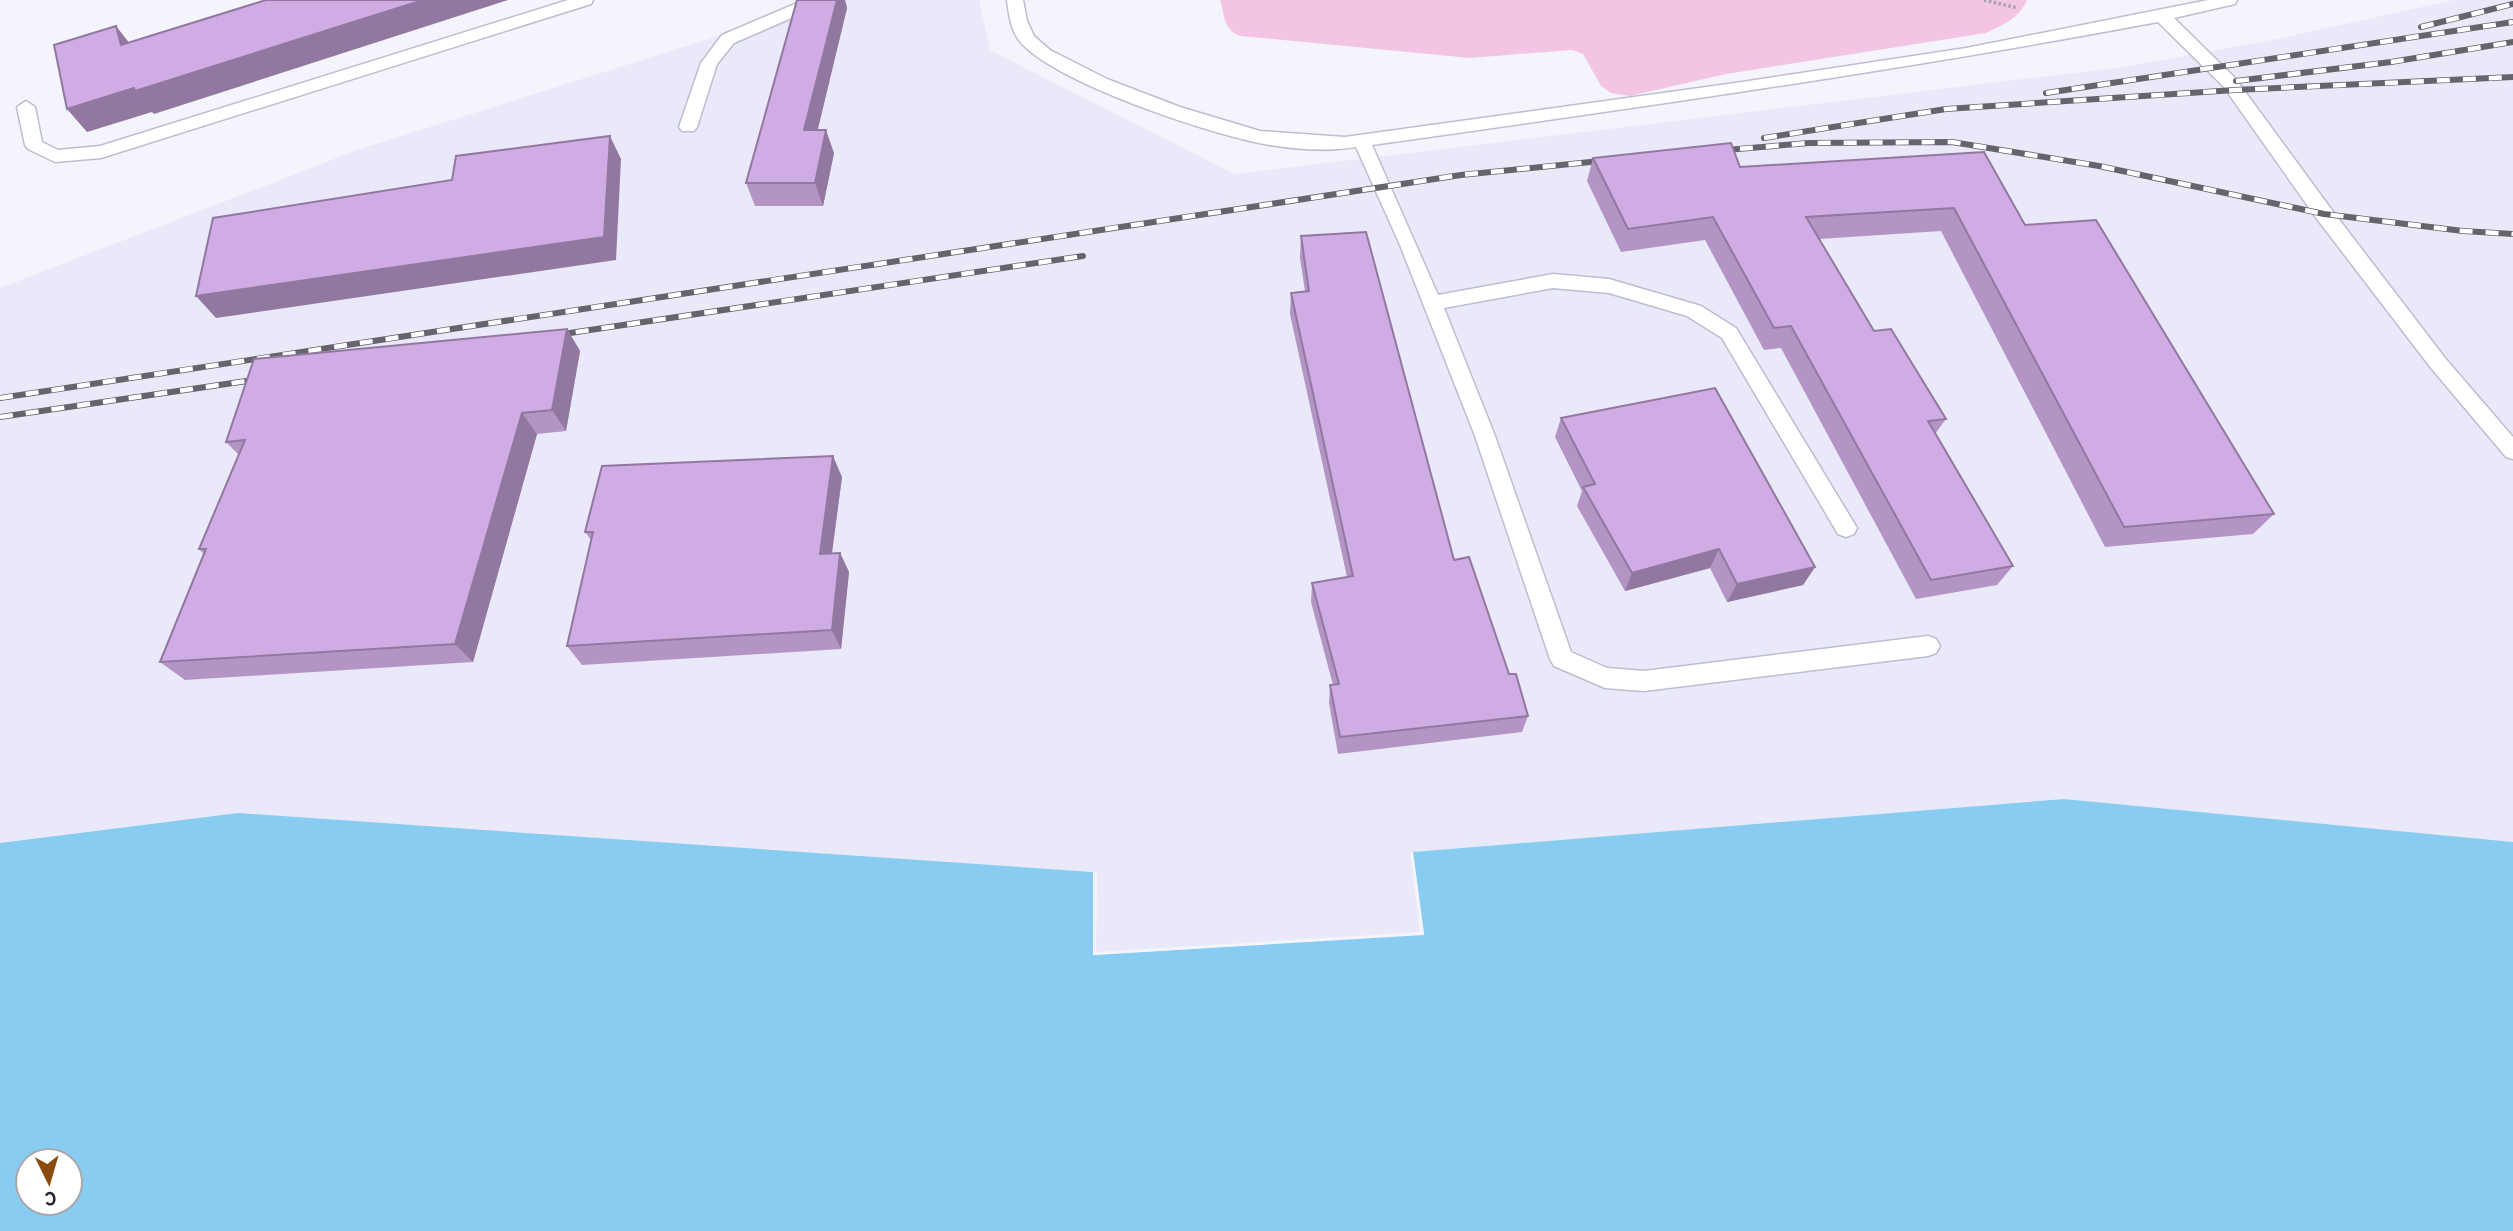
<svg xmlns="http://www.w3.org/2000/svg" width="2513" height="1231" font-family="Overpass,sans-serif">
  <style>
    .built { fill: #e9e9fa }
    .green { fill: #f4c5e3 }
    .water { fill: #89ccf2; fill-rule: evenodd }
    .pier { fill: #f4f4fd }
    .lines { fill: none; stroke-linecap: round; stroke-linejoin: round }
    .lane-casing { stroke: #bdbdd2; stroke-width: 3 }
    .path { stroke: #a2a2ab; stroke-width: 3.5; stroke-dasharray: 2.5 2.5; stroke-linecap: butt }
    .lane { fill: #fff; fill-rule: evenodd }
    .rail-casing { stroke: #64646c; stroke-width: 6 }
    .rail { stroke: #fff; stroke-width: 4.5; stroke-dasharray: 13; stroke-linecap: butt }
    .wall { fill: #b394c4 }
    .shaded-wall { fill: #9278a0 }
    .building { fill: #d0ace4; stroke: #9278a0; stroke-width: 2 }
  </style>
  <rect width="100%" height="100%" fill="#f4f4fd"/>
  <!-- built -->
  <path class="built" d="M832,0H979L990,50L1234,174L2124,67L2277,39L2454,0H2513V842L2064,799L1414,852L1424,935L1093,955V872L238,813L0,843V288L360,149Z"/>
  <!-- green -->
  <path class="green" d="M1220,0H2027C2018,19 2005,24 1986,33L1726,74L1630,96L1611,93L1601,86L1583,54L1572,50L1470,58L1240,36C1223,30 1225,15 1220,0Z"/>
  <!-- water -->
  <path class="water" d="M2064,799L2513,842V1231H0V843L238,813L1093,872V955L1424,934L1413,852ZM28,1161H70V1203H28Z"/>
  <!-- pier -->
  <path class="pier" d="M1413,852L1424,935L1093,955V872H1097L1096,952L1420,932L1410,853Z"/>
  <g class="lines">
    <!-- lane casing -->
    <g class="lane-casing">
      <path id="lane" d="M568,0H593L591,4L101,158L55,162L28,149L25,145L17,107L26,101L35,107L42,142L58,150L100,146Z
        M804,0H826L824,4L734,43L717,64L697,127L694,131H682L679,127L701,63L722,35Z
        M1007,0H1023L1027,21L1034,36L1050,50L1107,79L1180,107L1260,131L1345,137L1735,83L1966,48L2208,0H2237L2235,4L2174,18L2235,78L2331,209L2445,358L2513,437V459L2506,457L2431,368L2317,219L2223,86L2158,22C1897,71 1635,108 1372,145L1438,295L1553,274L1609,279L1701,306L1736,328L1857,528L1854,534L1846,537L1838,534L1722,338L1687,316L1609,293L1553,288L1444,308L1495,436L1571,652L1607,668L1644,671L1928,636L1936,639L1940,646L1936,653L1928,656L1644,691L1605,688L1554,666L1550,659L1475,436L1400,245L1356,147C1325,152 1289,149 1259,143C1202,131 1063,85 1023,45C1011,33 1009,16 1007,0Z"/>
    </g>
    <!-- path -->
    <path class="path" d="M1984,0L2018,8"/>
    <!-- lane -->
    <use href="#lane" class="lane"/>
    <!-- rail casing -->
    <g class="rail-casing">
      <path id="rail" d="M2421,27L2513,4
        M2236,81L2391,62L2513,42
        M2046,93L2513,22
        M1764,138L1946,109L2235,90L2513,77
        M1714,151L1809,143L1952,142L2099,166L2324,214L2463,231L2513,234
        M550,336L1083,256
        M0,398L1461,175L1610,160
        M0,417L267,378"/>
    </g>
    <!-- rail -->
    <use href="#rail" class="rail"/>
  </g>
  <!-- wall -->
  <path class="wall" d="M797,0H845L847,8L817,130L834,153L823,206H755L746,183Z
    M1984,152L2025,225L2274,514L2253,534L2105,547L1941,231L1819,239L1874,331L1946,419L1935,434L2013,566L1997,585L1916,599L1781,348L1764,350L1705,240L1621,252L1587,181L1593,158L1740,167Z
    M1301,236L1509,674L1528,716L1522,732L1338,754L1329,703L1330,685H1333L1311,602L1312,583L1347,577L1290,314L1291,293L1305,291L1300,258Z
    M567,329L580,351L566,431L537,434L473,662L185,680L160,662L204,554L199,549L239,455L226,442Z
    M1561,418L1815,567L1803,585L1727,602L1710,568L1625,591L1577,506L1582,491L1555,437Z
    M842,477L832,553H840L849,572L841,649L582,665L567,646L591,540L585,532Z"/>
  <!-- shaded-wall -->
  <path class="shaded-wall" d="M423,0H508L154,114L152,112L87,132L67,109Z
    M837,0H845L847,8L812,154L804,130Z
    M116,26L134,49L121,45Z
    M826,130L834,153L823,206L815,183Z
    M610,136L621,159L616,260L216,318L196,296Z
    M567,329L580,351L566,431L552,410Z
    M522,413L537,434L473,662L455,644Z
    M833,456L842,477L829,574L820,554Z
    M1719,549L1710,568L1625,591L1632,573Z
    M840,553L849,572L841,649L832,630Z
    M1815,567L1803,585L1727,602L1737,584Z"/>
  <!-- building -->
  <path class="building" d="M266,0H423L135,91L134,88L67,109L54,45L116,26L121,45Z
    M797,0H837L804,130H826L815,183H746Z
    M610,136L604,237L196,296L213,218L452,180L456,156Z
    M1731,143L1740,167L1984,152L2025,225L2096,220L2274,514L2124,527L1954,208L1806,217L1874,331L1891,329L1946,419L1928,421L2013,566L1931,580L1791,326L1774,328L1713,217L1628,229L1593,158Z
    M1366,232L1454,560L1469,557L1509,674H1516L1528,716L1340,737L1330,685L1339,684L1312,583L1353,576L1291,293L1309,291L1301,236Z
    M567,329L552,410L522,413L455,644L160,662L206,549H199L245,440L226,442L254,359Z
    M1715,388L1815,567L1737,584L1719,549L1632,573L1583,487L1595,484L1561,418Z
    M833,456L820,554L840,553L832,630L567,646L593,532H585L602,466Z"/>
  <!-- north arrow -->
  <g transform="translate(49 1182) rotate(175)"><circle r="33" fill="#ffffff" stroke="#a8a8ab" stroke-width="2"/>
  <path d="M0-5L12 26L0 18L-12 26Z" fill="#894c0c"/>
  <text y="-10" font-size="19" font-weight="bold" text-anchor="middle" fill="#26262e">С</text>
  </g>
</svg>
